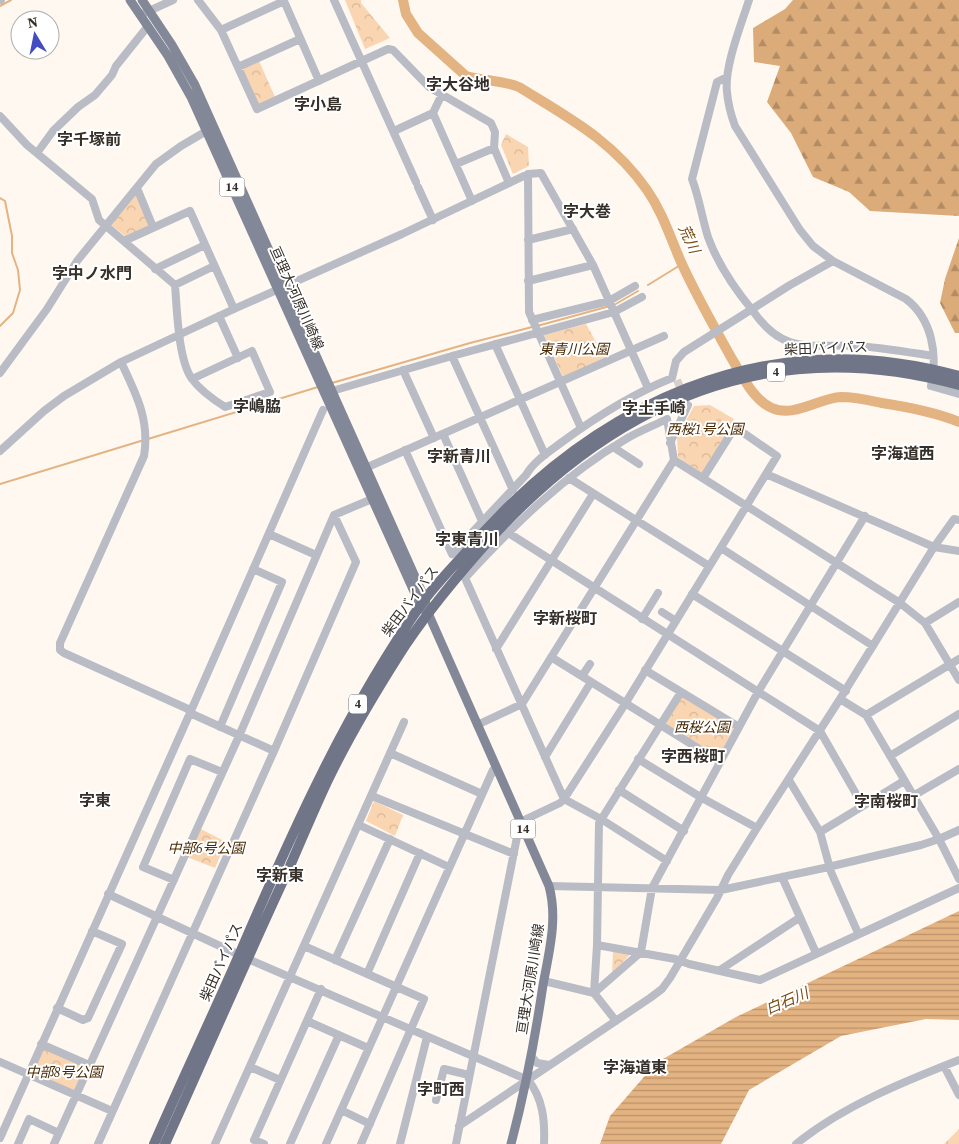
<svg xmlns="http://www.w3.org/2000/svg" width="959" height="1144" font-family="'Source Serif 4','Noto Sans JP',serif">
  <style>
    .forest { fill: url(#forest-firs) }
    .park { fill: url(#park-crowns) }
    .water { fill: url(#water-rules) }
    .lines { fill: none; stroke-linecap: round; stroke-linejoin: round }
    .stream { stroke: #e4b382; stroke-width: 2 }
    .river { stroke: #e4b382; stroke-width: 10 }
    .minor-tunnel { stroke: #d7d0c9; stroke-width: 8; stroke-dasharray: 8 4; stroke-linecap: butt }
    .minor { stroke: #b9bcc5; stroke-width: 8 }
    .major { stroke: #838898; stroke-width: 9 }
    .highway { stroke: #707588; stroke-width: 10 }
    .labels { text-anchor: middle; stroke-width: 4; stroke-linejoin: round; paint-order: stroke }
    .shield { fill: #fff; stroke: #736e6a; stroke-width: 1 }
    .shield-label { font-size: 12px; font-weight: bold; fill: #37302a }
    .street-label { font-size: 14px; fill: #37302a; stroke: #fff }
    .park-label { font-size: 14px; font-style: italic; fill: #472800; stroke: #fff }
    .water-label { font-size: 15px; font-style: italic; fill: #7a4c13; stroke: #fff }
    .quarter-label { font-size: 16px; font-weight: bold; fill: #37302a; stroke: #fff }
  </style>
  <defs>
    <pattern id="forest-firs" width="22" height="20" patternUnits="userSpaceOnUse" patternTransform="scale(1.25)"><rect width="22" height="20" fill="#dcab7a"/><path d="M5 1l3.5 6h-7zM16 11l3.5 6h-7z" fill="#b38c64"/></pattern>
    <pattern id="park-crowns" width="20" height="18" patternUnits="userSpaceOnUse" patternTransform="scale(1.25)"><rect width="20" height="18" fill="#fad5b1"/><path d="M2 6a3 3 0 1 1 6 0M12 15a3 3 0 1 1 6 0" fill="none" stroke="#d7b798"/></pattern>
    <pattern id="water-rules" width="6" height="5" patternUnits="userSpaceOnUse" patternTransform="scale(1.25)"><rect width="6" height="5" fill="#e4b382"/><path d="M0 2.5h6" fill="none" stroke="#ba926b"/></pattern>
  </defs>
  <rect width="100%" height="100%" fill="#fff8f1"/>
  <!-- forest -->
  <path class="forest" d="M793,0H959V216L870,211L849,192L813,177L791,133L767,102L780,66L754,62L753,28L785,9Z
    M959,238V333H955L940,303L945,279Z"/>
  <!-- park -->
  <path class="park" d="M345,0H361V3L390,38L365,49Z
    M259,61L275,97L260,104L257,103L243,71L244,67Z
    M506,134L528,147L529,166L513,174L501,145Z
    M133,195H137L149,226L126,237L110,224Z
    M586,324L601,351L611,356L563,377L544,335Z
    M710,405L734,419L704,472L701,473L678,457L677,437L694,406Z
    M683,694L734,727L718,758L664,723Z
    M374,801L403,815L395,836L366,821Z
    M199,828L226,842L215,868L187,857Z
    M613,950L631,953L612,975Z
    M45,1048L84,1065L85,1068L74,1091L34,1074L32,1071L42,1049Z
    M959,1129V1144H944Z"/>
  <!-- water -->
  <path class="water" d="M959,911V1020L926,1019L841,1036L749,1090L721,1144H600L610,1116L656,1063L736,1017Z"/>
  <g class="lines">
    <!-- stream -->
    <path class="stream" d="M0,6L11,0
      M0,198L5,201L12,236V253L18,270L20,290L13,313L0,326
      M648,285L682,264
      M614,305L638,291
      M537,326L610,306
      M332,383L470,343L532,327
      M148,439L318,387
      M0,484L144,440"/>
    <!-- river -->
    <path class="river" d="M403,0L406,14L418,33L466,76C483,81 502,80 519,87C569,118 612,140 647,190C663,213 670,237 681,262C696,295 714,327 732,359C742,375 753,400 772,408C794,418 819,398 841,397C856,397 868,400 882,403C908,407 935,412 959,422"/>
    <!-- minor-tunnel -->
    <path class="minor-tunnel" d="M677,380L683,394"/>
    <!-- minor -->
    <path class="minor" d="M0,0H1
      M198,0L221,30L257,109L388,49L393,50L429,87L491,123L495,132L494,148L509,183
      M334,0L416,182
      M749,0C741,25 724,67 727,92C728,104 731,115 735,126L800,230L813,246L833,261L906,299C932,319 938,354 931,386L959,394
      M140,15L173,0
      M221,30L284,1L319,81
      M238,67L300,39
      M727,77L717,82L692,179C699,197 702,218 708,237C718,265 734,288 753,311C762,324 774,337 790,342C811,349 836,344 858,346C883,348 908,352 933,356
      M433,113L472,201
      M0,116L27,145L92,199L99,220L175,285C177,309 178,360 192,379C200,390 214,400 225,407L270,392L252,351L192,379
      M394,131L433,113L442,94
      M37,153L53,131L78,107L95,95L112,75L116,66L148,26
      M456,164L494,148
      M528,174L529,312L581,428
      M418,187L433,220
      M137,188L153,227
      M528,240L573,229
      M124,241L190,211L234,309
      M155,269L205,245
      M528,281L593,265
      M175,285L214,266
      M219,316L238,358
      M532,320L609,301L635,286
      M495,344L545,455
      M452,356L513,490
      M403,370L434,438
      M0,373L47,309L77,261L156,164L181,146L210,129
      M332,391L452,356L614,312L642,297
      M443,434L482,521
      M670,443L688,405
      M613,447L639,464
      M405,450L452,554L526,475C534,461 549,452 562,442C596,417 632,394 672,378L676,361L684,352L790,285L833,261
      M0,451L44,411L64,396L121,362
      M674,460L900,603L925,623L959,680
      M361,470L664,336
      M766,474L934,547L959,551
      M569,478L709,566
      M507,532L820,731L863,806
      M269,534L316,555
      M721,548L873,646
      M692,594L846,691
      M662,612L676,621
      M642,619L658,593
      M925,623L959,602
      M496,649L593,494
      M551,657L720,762
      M645,670L739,727
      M582,676L590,664
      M840,699L866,715L939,839L959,879
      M866,715L959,659
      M477,725L522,704L674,460L667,419C653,426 639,431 626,439C564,475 513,526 465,578L564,799L601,819L667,861
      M220,727L282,582L253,569
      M274,751L190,713L188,709L64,653L60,650V643L144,456C150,420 136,394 121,362L234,309L402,234L528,174L541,173L593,265L648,388
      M390,753L482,794
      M890,756L959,714
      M545,757L591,682
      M638,759L702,798L757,828
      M789,780L820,832L831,872L858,933
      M619,790L684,831
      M372,796L514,854
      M913,796L959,769
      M359,825L449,867
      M820,832L904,781
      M782,877L816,953
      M174,880L143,867L190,759L222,772
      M549,886L721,890L824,868L921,845L939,839L959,830
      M108,894L248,959L528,1080C543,1098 545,1121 544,1144
      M597,945L675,959L689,964L760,980L959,888
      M304,946L424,999L361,1144
      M335,960L390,839
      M720,970L799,918
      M367,974L420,853
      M544,981L594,993L616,1021
      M594,993L641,952L652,888L758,692L865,516
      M594,993L597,945L599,823L681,692
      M57,1008L83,1020L88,1018L122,944L92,931
      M307,1021L368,1048
      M41,1044L89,1065
      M532,1057L537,1063L549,1065
      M0,1062L112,1111
      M944,1066L959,1095
      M250,1067L280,1080
      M436,1100L444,1069L469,1075
      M341,1110L370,1124
      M459,1126L650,998L662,989L670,978L717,898L728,875L757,828L840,699L934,547L954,519L959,520
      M0,1138L190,713L323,410
      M18,1144L29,1119L59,1133
      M54,1144L239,736L334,515L372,499
      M98,1144L274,751L356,562L334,515
      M215,1144L404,722
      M264,1144L254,1140L321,989
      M290,1144L339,1035
      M326,1144L493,770L496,768
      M400,1144L427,1037
      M456,1144L520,822L560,803L564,799L625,704L777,456L735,427L703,478
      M796,1144C843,1106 903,1082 959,1060"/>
    <!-- major -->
    <path class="major" d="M130,0L168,56L191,97L416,596L424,610
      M142,0L172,45L195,85L425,599L428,613L549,886C558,919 549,952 543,985C535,1039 525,1091 511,1144"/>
    <!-- highway -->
    <path class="highway" d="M154,1144C182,1080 212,1017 240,953C292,832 346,711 422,603C435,585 451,569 466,552C593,404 764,322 959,376
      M165,1144C207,1051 247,958 290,866C302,838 314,810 327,782C348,738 373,696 399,655C422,619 449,586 477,554C605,406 763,331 959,385"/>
  </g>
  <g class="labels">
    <!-- shield labels -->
    <g class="shield">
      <rect x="219.5" y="177.5" width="25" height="19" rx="4"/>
      <rect x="767" y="362.5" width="18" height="19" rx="4"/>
      <rect x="349" y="694.5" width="18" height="19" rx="4"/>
      <rect x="510.5" y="819.5" width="25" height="19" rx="4"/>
    </g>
    <g class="shield-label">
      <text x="232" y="191">14</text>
      <text x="776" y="376">4</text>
      <text x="358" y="708">4</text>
      <text x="523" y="833">14</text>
    </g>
    <!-- street labels -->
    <g class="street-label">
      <text transform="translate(297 298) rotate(66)" y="5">亘理大河原川崎線</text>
      <text transform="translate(826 348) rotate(-2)" y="5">柴田バイパス</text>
      <text transform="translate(410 601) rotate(-53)" y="5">柴田バイパス</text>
      <text transform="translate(221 962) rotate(-66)" y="5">柴田バイパス</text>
      <text transform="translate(530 979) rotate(-81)" y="5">亘理大河原川崎線</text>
    </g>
    <!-- park labels -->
    <g class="park-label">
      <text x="574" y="354">東青川公園</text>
      <text x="705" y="434">西桜1号公園</text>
      <text x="702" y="732">西桜公園</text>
      <text x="206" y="853">中部6号公園</text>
      <text x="64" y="1077">中部8号公園</text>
    </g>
    <!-- water labels -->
    <g class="water-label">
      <text transform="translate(689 239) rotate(65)" y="5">荒川</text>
      <text transform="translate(787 1001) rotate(-23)" y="5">白石川</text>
    </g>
    <!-- quarter labels -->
    <g class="quarter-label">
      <text x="458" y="90">字大谷地</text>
      <text x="318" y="110">字小島</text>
      <text x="89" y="145">字千塚前</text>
      <text x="587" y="217">字大巻</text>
      <text x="92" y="279">字中ノ水門</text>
      <text x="257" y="412">字嶋脇</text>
      <text x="654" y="414">字土手崎</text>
      <text x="903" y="459">字海道西</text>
      <text x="459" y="462">字新青川</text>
      <text x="467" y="545">字東青川</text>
      <text x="565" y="624">字新桜町</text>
      <text x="693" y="762">字西桜町</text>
      <text x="95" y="806">字東</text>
      <text x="886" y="807">字南桜町</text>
      <text x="280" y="881">字新東</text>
      <text x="635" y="1073">字海道東</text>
      <text x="441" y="1095">字町西</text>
    </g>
  </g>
  <!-- north arrow -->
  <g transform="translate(35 35) rotate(350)"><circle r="24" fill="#ffffff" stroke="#afacaa"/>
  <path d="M0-4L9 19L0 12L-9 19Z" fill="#434cc0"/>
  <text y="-8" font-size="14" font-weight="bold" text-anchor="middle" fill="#37302a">N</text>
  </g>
</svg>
